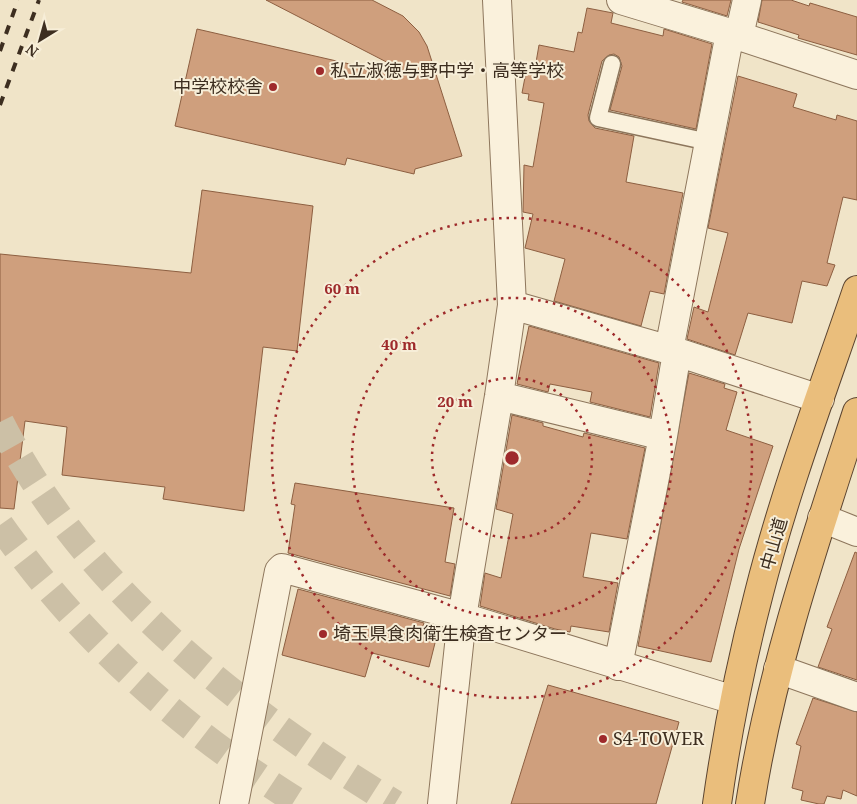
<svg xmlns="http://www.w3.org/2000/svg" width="857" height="804" font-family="'Noto Serif','Noto Sans JP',serif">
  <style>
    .building { fill: #cf9f7d; stroke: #8d5f41 }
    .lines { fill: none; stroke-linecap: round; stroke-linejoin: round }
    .motorway-tunnel { stroke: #ccc0a6; stroke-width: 28; stroke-dasharray: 28 14; stroke-linecap: butt }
    .service-casing { stroke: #8d765c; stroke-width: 19 }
    .minor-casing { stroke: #8d765c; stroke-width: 30 }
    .trunk-casing { stroke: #5b4430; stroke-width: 30 }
    .service { stroke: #faf1dc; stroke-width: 16 }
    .minor { stroke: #faf1dc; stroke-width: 28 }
    .trunk { stroke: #eabe7c; stroke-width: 28 }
    .rail { stroke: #3d2e20; stroke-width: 4; stroke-dasharray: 9 9; stroke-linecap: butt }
    .ring { fill: none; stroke: #9e2a2b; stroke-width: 2.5; stroke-dasharray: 2.5 5 }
    .poi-dot { fill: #9e2a2b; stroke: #f7eed8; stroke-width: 2 }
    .labels { text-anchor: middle; stroke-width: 4; stroke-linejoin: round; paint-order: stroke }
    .poi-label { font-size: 18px; fill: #3d2e20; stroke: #f7eed8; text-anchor: start }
    .street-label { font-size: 18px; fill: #3d2e20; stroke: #f7eed8 }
    .centre { fill: #9e2a2b; stroke: #f7eed8; stroke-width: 2.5 }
    .ring-label { font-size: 15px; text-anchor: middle; font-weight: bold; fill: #9e2a2b; stroke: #f7eed8; stroke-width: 4; stroke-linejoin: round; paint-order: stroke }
  </style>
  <rect width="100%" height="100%" fill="#f0e4c8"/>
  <!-- building -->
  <path class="building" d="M266,0H372L403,16L419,32L427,46L462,156L415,169L414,174L347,158L345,165L175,126L197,29L402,76L404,71Z
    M683,0H731L727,16L682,2Z
    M762,0H791L809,6L810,3L857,17V55L798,38L799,35L758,22Z
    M587,8L613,13L611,23L663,36L664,29L712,44L696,129L610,110L622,66L619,57L614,54L609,55L602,61L588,115L589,121L595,128L634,136L626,182L683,193L664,294L650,291L641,326L554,301L565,259L525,248L533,214L523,212L524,165L533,167L544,103L528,100L529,94L522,93L526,72L534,74L539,45L574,52L578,32L582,33Z
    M738,76L797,94L793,107L836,120L837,115L857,121V200L843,197L827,263L835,265L827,286L802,281L792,323L748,313L735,355L687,339L694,307L708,312L728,233L708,228Z
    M202,190L313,206L297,351L263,347L244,511L163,499L165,487L62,475L67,427L25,421L14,509L0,508V254L191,273Z
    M529,326L659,363L650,417L590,402L592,392L550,384L548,392L517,384Z
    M689,373L725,384L724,388L737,392L726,430L773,446L739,549L711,662L638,646Z
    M512,415L543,423V426L583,437L584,433L645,448L627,539L591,533L583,577L618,583L609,632L571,626L570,632L555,629L480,606L485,573L501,578L513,514L496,509Z
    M295,483L454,508L445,562L455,564L450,596L288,553L295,505L291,504Z
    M855,552L857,553V680L818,667L832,629L827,627Z
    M298,589L424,623L420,635L436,639L429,667L372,653L365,677L282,655Z
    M548,685L679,722L656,804H511Z
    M813,698L857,712V796L843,790L841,799L827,796L824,804H819L801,800L803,791L792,788L801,746L796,744Z"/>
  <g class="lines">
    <!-- motorway-tunnel -->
    <path class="motorway-tunnel" d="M0,422C84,587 239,710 395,804
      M0,525C82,641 181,729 301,804"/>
    <!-- service casing -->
    <g class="service-casing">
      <path id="service" d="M612,64L598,118L709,142"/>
    </g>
    <!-- minor casing -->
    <g class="minor-casing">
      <path id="minor" d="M621,0L730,33L857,75
        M739,36L747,0
        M512,305L677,352L820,399
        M669,350L730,33
        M499,396L663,436
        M822,518L857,532
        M618,666L663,436L677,352
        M778,669L857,697
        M234,804L279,571L282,568L462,617L734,700
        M442,804L462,617L499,396L512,305L497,0"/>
    </g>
    <!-- trunk casing -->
    <g class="trunk-casing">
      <path id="trunk" d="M717,804C727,733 741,662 759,593C785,490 823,390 857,290
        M750,804C771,670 815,541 857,412"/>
    </g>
    <!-- service -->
    <use href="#service" class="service"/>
    <!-- minor -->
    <use href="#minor" class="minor"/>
    <!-- trunk -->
    <use href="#trunk" class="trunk"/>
    <!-- rail -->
    <path class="rail" d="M0,51L18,0
      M0,105L39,0"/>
  </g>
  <!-- distance rings -->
  <g class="ring">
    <circle cx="512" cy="458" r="80"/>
    <circle cx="512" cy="458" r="160"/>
    <circle cx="512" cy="458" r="240"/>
  </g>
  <!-- markers -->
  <g class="poi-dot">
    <circle cx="320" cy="71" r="5"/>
    <circle cx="273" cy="87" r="5"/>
    <circle cx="323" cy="634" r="5"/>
    <circle cx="603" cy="739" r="5"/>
  </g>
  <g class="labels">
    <!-- poi labels -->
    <g class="poi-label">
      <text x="330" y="77">私立淑徳与野中学・高等学校</text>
      <text x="263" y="93" text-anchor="end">中学校校舎</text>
      <text x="333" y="640">埼玉県食肉衛生検査センター</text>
      <text x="613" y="745">S4-TOWER</text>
    </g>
    <!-- street labels -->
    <g class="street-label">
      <text transform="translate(774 544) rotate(-74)" y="6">中山道</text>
    </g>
  </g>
  <circle cx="512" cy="458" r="8" class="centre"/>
  <g class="ring-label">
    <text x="342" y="294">60 m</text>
    <text x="399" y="350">40 m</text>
    <text x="455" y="407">20 m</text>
  </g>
  <!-- north arrow -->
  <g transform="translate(40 40) rotate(217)" stroke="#f7eed8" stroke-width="4" paint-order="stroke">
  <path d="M0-4L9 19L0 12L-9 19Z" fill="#3d2e20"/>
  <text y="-8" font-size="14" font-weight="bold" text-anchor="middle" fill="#3d2e20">N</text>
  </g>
</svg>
